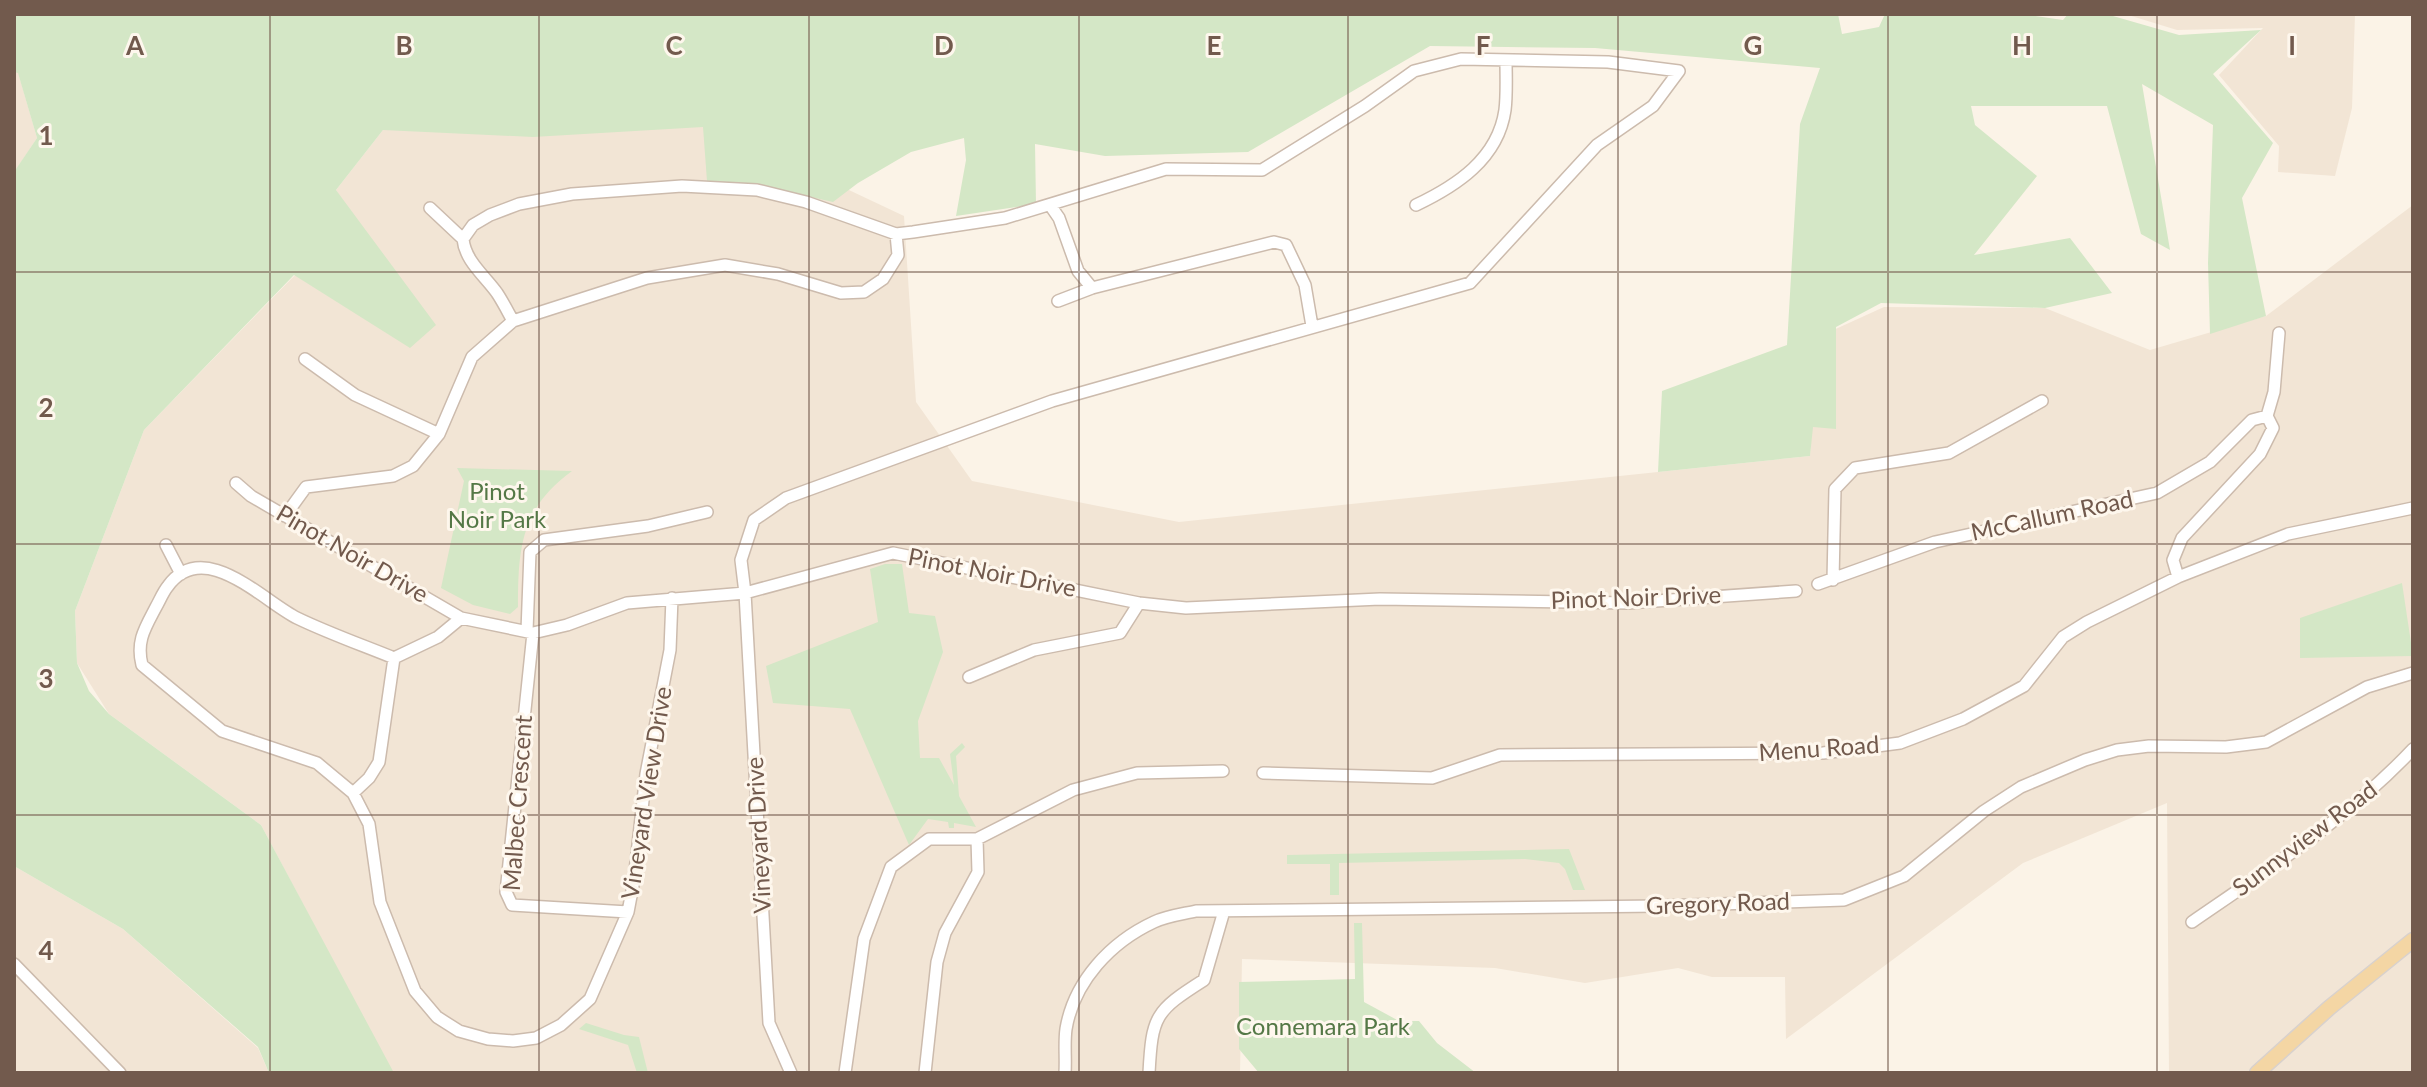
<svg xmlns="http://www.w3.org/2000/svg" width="2427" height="1087" font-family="Lato,sans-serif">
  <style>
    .residential { fill: #f2e5d5 }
    .green { fill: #d4e7c6 }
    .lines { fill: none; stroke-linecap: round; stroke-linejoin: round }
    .minor-casing { stroke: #ccbbad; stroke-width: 14 }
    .major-casing { stroke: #d8d1cd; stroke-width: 17 }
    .minor { stroke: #fff; stroke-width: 11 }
    .major { stroke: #f4d6a4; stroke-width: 14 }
    .grid { fill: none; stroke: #725a4d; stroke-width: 2; stroke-opacity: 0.55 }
    .labels { text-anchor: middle; stroke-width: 6; stroke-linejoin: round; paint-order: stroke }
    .park-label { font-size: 24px; fill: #547846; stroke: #fef7ed }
    .street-label { font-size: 24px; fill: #725a4d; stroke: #fef7ed }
    .grid-label { font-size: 26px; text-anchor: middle; font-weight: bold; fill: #725a4d; stroke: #fef7ed; stroke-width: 6; stroke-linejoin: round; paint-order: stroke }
  </style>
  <rect width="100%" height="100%" fill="#fbf3e7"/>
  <!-- residential -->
  <path class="residential" d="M2125,14H2355L2352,108L2335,176L2278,172L2279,146L2219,75L2263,28L2177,30Z
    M14,72H18L37,138L14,173Z
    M804,122L815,174L904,216L916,402L972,481L1179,522L1810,456L1818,337L1884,307L2045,308L2150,350L2266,316L2413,205V1073H2169L2167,803L2023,863L1786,1039L1785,977H1712L1678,968L1585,983L1495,968L1242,959L1240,1073L392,1072L261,825L109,714L77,663L75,611L144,430L295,275L410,347L336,190L383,130Z
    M14,866L123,929L258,1048L269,1073H14Z"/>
  <!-- green -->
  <path class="green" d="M14,14H1838L1842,34L1879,27L1885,14H2022L2063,20L2068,14H2106L2179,35L2261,30L2213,74L2273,143L2242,198L2266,316L2210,334L2208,263L2213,125L2142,84L2170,250L2141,234L2107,106H1971L1975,125L2037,176L1974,255L2070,238L2112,293L2045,308L1881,303L1836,327V429L1813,427L1810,456L1658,472L1662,391L1787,345L1800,124L1820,68L1595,48L1430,46L1248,152L1105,156L1035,144L1036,204L956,216L966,160L964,138L911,152L858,183L833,202L767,187L707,181L703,127L533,137L383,130L336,190L436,325L410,348L294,275L144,430L75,611L77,663L89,691L109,714L261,825L394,1073H269L258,1047L123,929L14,866V172L37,138L18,73L14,72Z
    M457,468L572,471C521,508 518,548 518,607L510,614L473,605L441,588L464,481Z
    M885,564H902L909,613L935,616L943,652L918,721L920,758H939L954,785L950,754L962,743L965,747L956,756L959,796L976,827L954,823V828H949L948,822L928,819L909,845L850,709L773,703L766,666L878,622L870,569Z
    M2402,583L2413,656L2300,658V618Z
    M1569,849L1585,890H1573L1565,869L1559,863L1525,859L1339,863V895H1330V864H1287V855Z
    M1354,923H1362L1364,1002L1399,1021H1419L1437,1043L1476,1073H1259L1239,1049V982L1355,979Z
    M586,1023L624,1035L639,1037L648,1073H637L628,1045L579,1029Z"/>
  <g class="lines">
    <!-- minor casing -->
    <g class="minor-casing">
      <path id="minor" d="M1050,205L1059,218L1078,271L1092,288
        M1416,205C1456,186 1498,159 1505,110C1507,94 1506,76 1506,60
        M430,208L463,239
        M1058,301L1092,288L1274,242L1286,245L1305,285L1312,326
        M513,321L647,278L725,265L778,274L841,293L864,292L883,279L898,255L896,234
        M305,359L355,395L439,434
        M236,483L251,496L461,618L533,633L567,625L627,603L745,593L893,553L1139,603L1186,608L1380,599L1628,603L1796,591
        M285,516L306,487L393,476L413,466L439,434L472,357L513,321C508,312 503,302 497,293C485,276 465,261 463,239L473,225L490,215L519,204L572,194L682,186L757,190L806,202L896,234L913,232L1005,218L1166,169L1262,170L1365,106L1414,71L1461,59L1608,62L1679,71L1653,106L1597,145L1470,283L1052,401L786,498L754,520L741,560L745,593L769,1023L791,1073
        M166,545L181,574
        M2178,577L2173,560L2182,538L2260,454L2273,428L2267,416L2274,392L2279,333
        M1833,580L1835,489L1855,468L1949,453L2042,401
        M1818,584L1935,542L2157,493L2210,462L2252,420L2267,416
        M461,618L438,637L394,658C362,645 328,633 297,618C263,601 204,537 168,586C163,592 160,600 156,607C145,628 136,641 142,665L222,731L317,763L353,793L369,824L380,902L415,991L437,1017L459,1031L488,1039L513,1041L536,1038L561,1025L590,999L628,912L634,880L646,774L670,650L672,598
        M527,631L530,552L544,540L648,526L707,512
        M533,633L506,892L512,905L628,912
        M969,677L1034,650L1120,633L1139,603
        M1263,773L1432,778L1500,755L1823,753L1900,743L1963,719L2024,686L2063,637L2087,622L2178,577L2288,534L2413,508
        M353,793L369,778L379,762L394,658
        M2192,922C2269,869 2349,817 2413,749
        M14,964L120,1073
        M845,1073L864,939L891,867L929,839H977L1073,790L1137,773L1223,771
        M925,1073L937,962L945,933L978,872L977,839
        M1065,1073C1066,1059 1064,1043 1066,1029C1074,981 1111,942 1154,922C1167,916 1183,914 1196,911L1660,906L1844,900L1904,876L1984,811L2021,787L2085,760L2117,750L2149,746L2226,747L2266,742L2367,687L2413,673
        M1149,1073C1152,1016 1155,1011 1204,980L1224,911"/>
    </g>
    <!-- major casing -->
    <g class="major-casing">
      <path id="major" d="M2257,1073L2329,1008L2413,940"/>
    </g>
    <!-- minor -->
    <use href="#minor" class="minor"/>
    <!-- major -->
    <use href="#major" class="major"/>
  </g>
  <!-- grid -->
  <path class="grid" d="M270,14V1073M539,14V1073M809,14V1073M1079,14V1073M1348,14V1073M1618,14V1073M1888,14V1073M2157,14V1073M14,272H2413M14,544H2413M14,815H2413"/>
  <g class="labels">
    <!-- park labels -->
    <g class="park-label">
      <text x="497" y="500">Pinot<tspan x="497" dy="28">Noir Park</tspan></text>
      <text x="1323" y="1035">Connemara Park</text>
    </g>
    <!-- street labels -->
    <g class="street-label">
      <text transform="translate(2052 516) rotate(-12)" y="8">McCallum Road</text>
      <text transform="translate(352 554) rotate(30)" y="8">Pinot Noir Drive</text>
      <text transform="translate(992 573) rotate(11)" y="8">Pinot Noir Drive</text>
      <text transform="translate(1636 598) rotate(-2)" y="8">Pinot Noir Drive</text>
      <text transform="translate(1819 749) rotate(-4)" y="8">Menu Road</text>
      <text transform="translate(647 793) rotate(-81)" y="8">Vineyard View Drive</text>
      <text transform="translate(518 803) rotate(-86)" y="8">Malbec Crescent</text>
      <text transform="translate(759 835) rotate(-93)" y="8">Vineyard Drive</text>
      <text transform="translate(2305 839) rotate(-37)" y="8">Sunnyview Road</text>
      <text transform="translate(1718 904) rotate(-2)" y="8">Gregory Road</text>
    </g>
  </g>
  <g class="grid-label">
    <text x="135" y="55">A</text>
    <text x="404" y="55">B</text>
    <text x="674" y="55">C</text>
    <text x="944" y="55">D</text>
    <text x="1214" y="55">E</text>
    <text x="1483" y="55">F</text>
    <text x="1753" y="55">G</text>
    <text x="2022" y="55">H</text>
    <text x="2292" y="55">I</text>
    <text x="46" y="145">1</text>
    <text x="46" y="417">2</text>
    <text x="46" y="688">3</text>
    <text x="46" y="960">4</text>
  </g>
  <!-- border -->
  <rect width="2427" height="1087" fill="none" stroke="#725a4d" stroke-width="32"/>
</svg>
